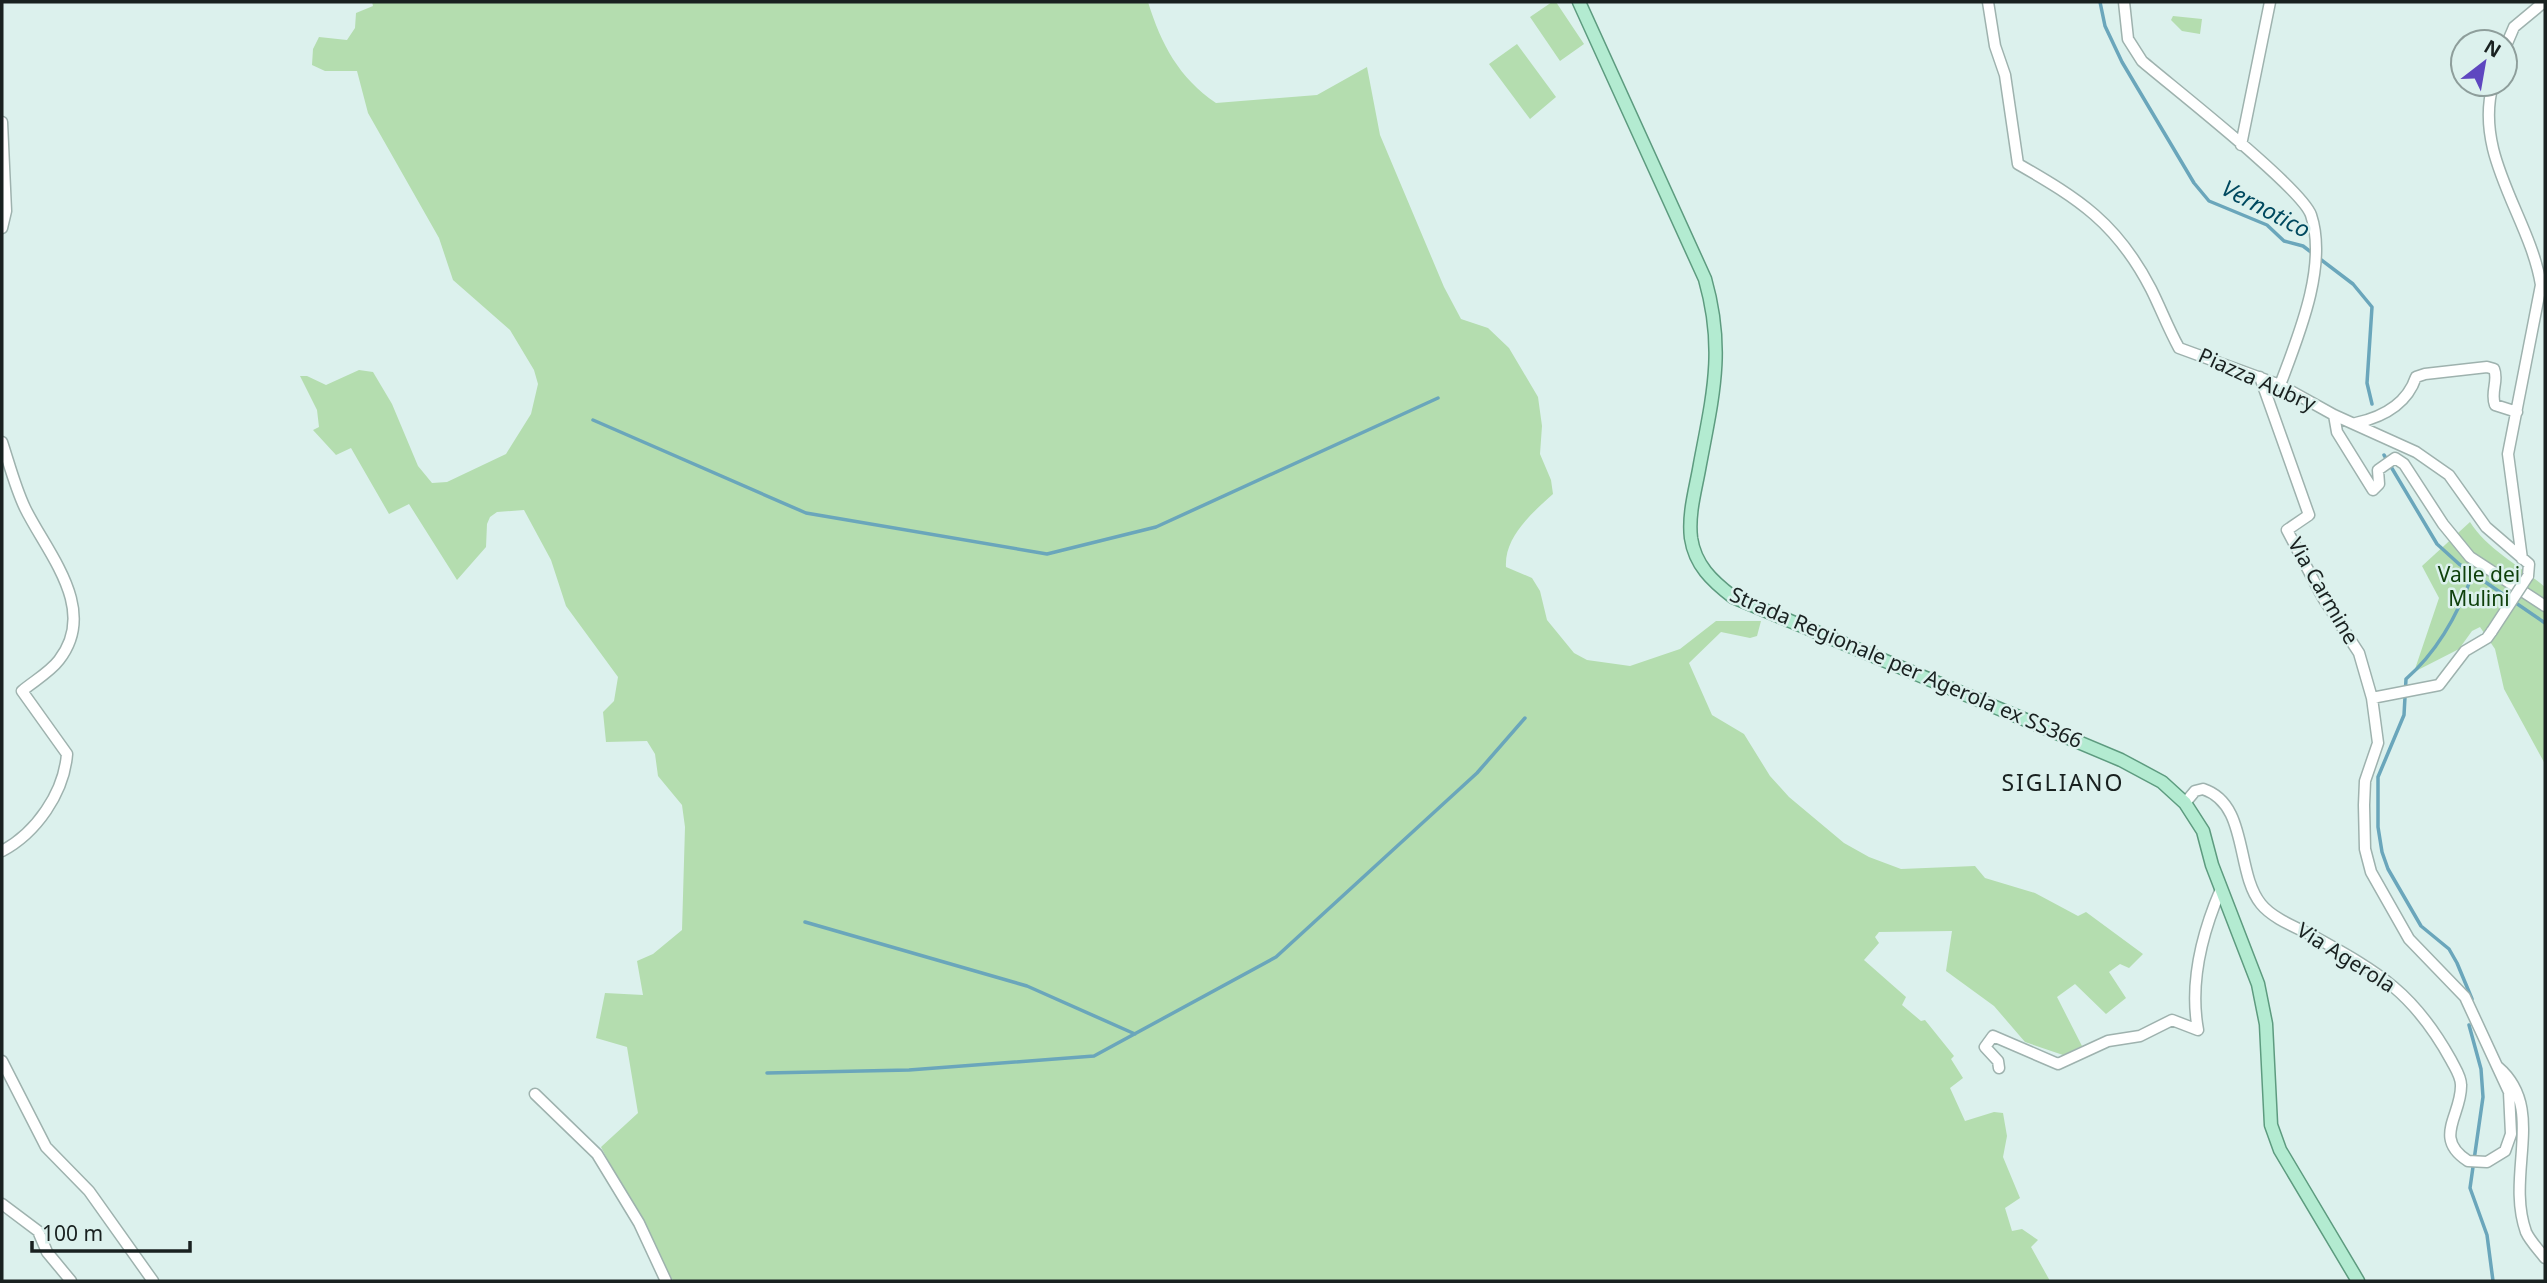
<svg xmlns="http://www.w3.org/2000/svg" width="2547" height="1283" font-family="'Noto Sans',sans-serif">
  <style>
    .green { fill: #b4ddaf }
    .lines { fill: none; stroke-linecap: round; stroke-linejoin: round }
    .stream { stroke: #6aa6bb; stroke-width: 3.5 }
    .minor-casing { stroke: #9eb2ae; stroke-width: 13 }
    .major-casing { stroke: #5d9b7f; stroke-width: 15 }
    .minor { stroke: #fff; stroke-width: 10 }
    .major { stroke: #b3ebd1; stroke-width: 12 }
    .minor-bridge-casing { stroke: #9eb2ae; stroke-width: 13; stroke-linecap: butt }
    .minor-bridge { stroke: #fff; stroke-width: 10 }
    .labels { text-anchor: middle; stroke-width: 5; stroke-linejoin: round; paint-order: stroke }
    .street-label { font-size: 21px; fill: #192120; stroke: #dcf1ed }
    .park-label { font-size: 21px; fill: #0f410c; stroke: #dcf1ed }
    .water-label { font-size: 23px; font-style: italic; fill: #00495f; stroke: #dcf1ed }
    .neighbourhood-label { font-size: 23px; letter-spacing: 2px; fill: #192120; stroke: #dcf1ed }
  </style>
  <rect width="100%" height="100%" fill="#dcf1ed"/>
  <!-- green -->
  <path class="green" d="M372,2H1148C1161,44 1179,78 1216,103L1317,95L1367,67L1380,135L1444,287L1461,319L1488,328L1509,348L1538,397L1542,426L1540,454L1551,480L1553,494C1532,513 1504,537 1506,567L1532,578L1540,591L1547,620L1574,653L1587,660L1630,666L1680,649L1716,621H1761L1757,636L1750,638L1721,632L1689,663L1712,715L1744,734L1770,776L1789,797L1844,843L1869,857L1901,869L1975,866L1985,878L2035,893L2078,916L2086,912L2143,954L2129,968L2120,964L2109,972L2126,998L2106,1014L2075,984L2057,997L2082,1046L2063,1055L2025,1042L1994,1006L1946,971L1952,931L1879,932L1875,937L1879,943L1864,960L1906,997L1902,1005L1921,1021L1925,1020L1954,1056L1951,1059L1963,1078L1950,1088L1965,1121L1994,1112L2003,1113L2007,1136L2003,1157L2020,1198L2005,1208L2012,1231L2022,1229L2038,1240L2031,1247L2050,1281H674L666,1272L601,1147L638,1113L627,1047L596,1038L605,993L643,995L637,961L653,954L682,930L685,827L682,805L658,776L655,754L647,741L606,742L603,712L614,701L618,677L566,606L551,560L524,510L497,512L490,517L487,524L486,547L457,580L409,504L389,514L351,448L336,455L313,430L319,427L317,410L300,376H307L326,385L359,370L373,372L392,404L418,466L432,483L447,482L506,454L531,414L538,384L534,370L510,330L453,280L439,238L368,113L357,71H325L312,65L313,49L319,37L347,40L355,28L356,13L373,6Z
    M1552,2H1556L1584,44L1560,61L1530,17Z
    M2173,16L2202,19L2200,34L2182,31L2171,20Z
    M1517,44L1556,97L1530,119L1489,64Z
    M2470,522C2487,549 2520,566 2545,587V764L2504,689L2495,649L2480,627L2472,631L2459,649L2414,672L2439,598L2422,566Z"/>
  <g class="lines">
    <!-- stream -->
    <path class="stream" d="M2100,2L2105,26L2122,62L2194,183L2209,201L2267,225L2284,241L2303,246L2353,284L2372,307L2367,383L2372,404
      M593,420L806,513L1047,554L1156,527L1438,398
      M2384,455L2437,544L2459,564L2545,623
      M805,922L1027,986L1135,1034
      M2472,999L2457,963L2449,949L2421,926L2388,869L2382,852L2378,827V777L2404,715L2406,679C2437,652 2459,612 2473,573
      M2469,1025L2481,1069L2483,1097L2470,1188L2487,1235L2493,1281
      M767,1073L909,1070L1094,1056L1276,957L1477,773L1525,718"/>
    <!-- minor casing -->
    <g class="minor-casing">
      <path id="minor" d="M1988,2L1995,46L2005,75L2018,164C2079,199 2117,223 2151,289C2161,309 2168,328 2179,348L2280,385L2334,415L2416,452L2449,475L2486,527L2529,564L2528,576
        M2124,2L2128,39L2142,61C2171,86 2302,188 2311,215C2328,266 2298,337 2280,385
        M2505,48L2514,27L2544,2
        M2493,84C2473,156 2530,217 2541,285L2508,454L2522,559
        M2,122L6,211L2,228
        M2241,145L2270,2
        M2260,377L2309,515L2287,530L2323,598L2359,653L2372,698
        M2334,415L2337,432L2373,490L2379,484L2378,470L2395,458L2404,464L2443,524L2470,557L2545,606
        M2356,423C2383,417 2407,404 2416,377L2425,374L2487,367L2494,369C2499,381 2490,392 2495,405L2517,412
        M2,442C9,463 15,487 25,508C47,553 99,609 59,660C50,672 34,681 22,691L67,754C64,793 36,833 2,851
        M2185,803L2195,791L2203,789C2249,804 2235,872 2261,904C2273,919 2298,928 2315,937C2380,973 2414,993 2451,1060C2455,1068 2461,1076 2461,1085C2462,1115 2432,1138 2468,1161L2487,1162L2505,1151L2511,1134L2509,1092L2465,997L2409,939L2371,872L2365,849L2364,805L2365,781L2378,743L2372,698L2439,685L2465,651L2487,638L2492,631
        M2,1061L46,1147L89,1191L153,1281
        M2498,1067C2547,1109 2505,1173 2526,1232C2530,1241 2539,1250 2545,1258
        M1999,1068L1998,1061L1985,1047L1993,1036L2058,1064L2108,1041L2140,1036L2172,1020L2198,1030C2189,981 2202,933 2221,889
        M535,1094L597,1154L639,1223L666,1281
        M2,1204L38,1231L47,1252L71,1281"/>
    </g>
    <!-- major casing -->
    <g class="major-casing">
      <path id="major" d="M1579,2L1705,279C1725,349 1713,395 1700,464C1696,488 1688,513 1691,538C1695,565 1712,581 1733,597L2121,760L2162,782L2185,803L2203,831L2212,865L2258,984L2266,1024L2271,1125L2280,1150L2358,1281"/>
    </g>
    <!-- minor -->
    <use href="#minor" class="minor"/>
    <!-- major -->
    <use href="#major" class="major"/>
    <!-- minor-bridge casing -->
    <g class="minor-bridge-casing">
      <path id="minor-bridge" d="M2492,631L2528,576"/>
    </g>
    <!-- minor-bridge -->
    <use href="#minor-bridge" class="minor-bridge"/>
  </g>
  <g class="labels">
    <!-- street labels -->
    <g class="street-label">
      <text transform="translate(2257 380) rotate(24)" y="7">Piazza Aubry</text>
      <text transform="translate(2323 591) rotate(60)" y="7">Via Carmine</text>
      <text transform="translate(1906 668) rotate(23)" y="7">Strada Regionale per Agerola ex SS366</text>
      <text transform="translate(2346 958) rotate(32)" y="7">Via Agerola</text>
    </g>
    <!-- park labels -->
    <g class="park-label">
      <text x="2479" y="582">Valle dei<tspan x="2479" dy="24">Mulini</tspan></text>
    </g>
    <!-- water labels -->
    <g class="water-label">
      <text transform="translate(2266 209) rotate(28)" y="8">Vernotico</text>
    </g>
    <!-- neighbourhood labels -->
    <g class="neighbourhood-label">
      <text x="2063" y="791">SIGLIANO</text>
    </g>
  </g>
  <!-- border -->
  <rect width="2547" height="1283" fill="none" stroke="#192120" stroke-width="7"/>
  <!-- north arrow -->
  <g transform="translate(2484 63) rotate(31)"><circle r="33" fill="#dcf1ed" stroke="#8e9e9b" stroke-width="2"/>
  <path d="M0-5L12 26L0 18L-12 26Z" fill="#5e47c0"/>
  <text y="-10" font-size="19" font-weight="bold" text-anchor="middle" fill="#192120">N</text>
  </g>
  <!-- scale -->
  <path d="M32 1241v10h158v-10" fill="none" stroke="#192120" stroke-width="3.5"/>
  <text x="42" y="1241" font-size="21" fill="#192120" stroke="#dcf1ed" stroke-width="5" paint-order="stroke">100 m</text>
</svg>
